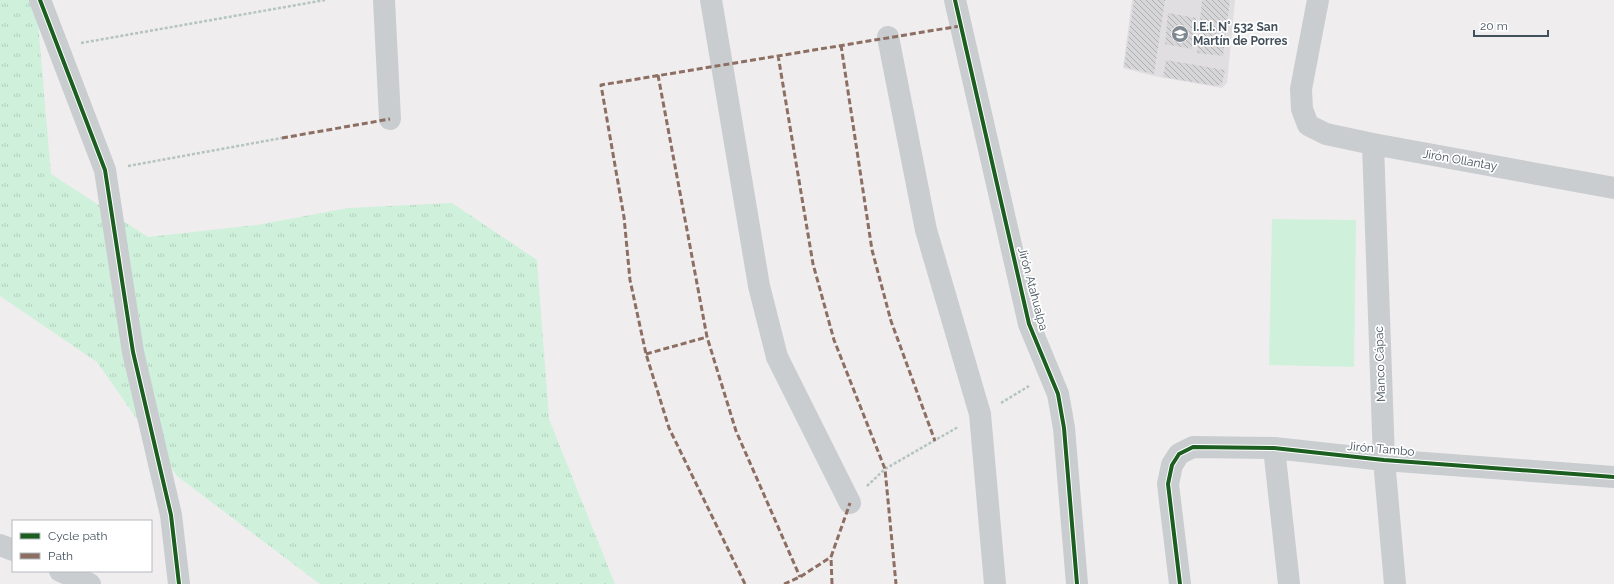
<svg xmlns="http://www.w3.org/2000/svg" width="1614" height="584" font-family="Raleway,sans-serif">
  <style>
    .education { fill: #e0dee0 }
    .grass { fill: url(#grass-tufts) }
    .pitch { fill: #cff1db }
    .building { fill: url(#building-back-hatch) }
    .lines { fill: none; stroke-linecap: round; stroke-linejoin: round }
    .path { stroke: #b5c4bf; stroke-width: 2.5; stroke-dasharray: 3 2; stroke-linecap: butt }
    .minor { stroke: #c9cdcf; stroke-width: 22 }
    .quiet { stroke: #8d6e63; stroke-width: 3; stroke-dasharray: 6 3; stroke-linecap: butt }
    .cycleway-casing { stroke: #fff; stroke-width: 6 }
    .cycleway { stroke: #1b5e20; stroke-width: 4 }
    .labels { text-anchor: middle; stroke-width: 3.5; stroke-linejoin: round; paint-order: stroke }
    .poi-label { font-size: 12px; font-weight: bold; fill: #43515d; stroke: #fff; text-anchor: start }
    .street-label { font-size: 12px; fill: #43515d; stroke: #fff }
  </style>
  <defs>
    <pattern id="grass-tufts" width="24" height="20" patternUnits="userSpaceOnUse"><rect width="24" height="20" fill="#cff1db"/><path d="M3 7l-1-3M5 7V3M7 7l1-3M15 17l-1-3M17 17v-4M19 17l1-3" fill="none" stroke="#b3d0be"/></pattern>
    <pattern id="building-back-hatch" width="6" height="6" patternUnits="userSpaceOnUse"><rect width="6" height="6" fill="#d6d5d8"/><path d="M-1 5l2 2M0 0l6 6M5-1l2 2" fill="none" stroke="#afafb2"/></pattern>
  </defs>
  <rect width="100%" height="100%" fill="#efedee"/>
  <!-- education -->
  <path class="education" d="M1132,0H1235L1227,83L1222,88L1154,76L1123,68Z"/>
  <!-- grass -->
  <path class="grass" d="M0,0H36L51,174L148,237L257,225L348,208L452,203L537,260L549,419L615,584H320L177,476L97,362L0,296Z"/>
  <!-- pitch -->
  <path class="pitch" d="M1272,219L1356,220L1354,367L1269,365Z"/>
  <!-- building -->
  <path class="building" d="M1134,0H1165L1154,74L1124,67Z
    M1202,0H1230L1223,56L1197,53Z
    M1168,13L1196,18L1192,49L1165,44Z
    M1166,60L1225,70L1222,84L1217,86L1163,77Z"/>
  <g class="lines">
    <!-- path -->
    <path class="path" d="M81,43L325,0
      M128,166L282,138
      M1001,403L1029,386
      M867,486L885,469L958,427"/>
    <!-- minor -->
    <path class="minor" d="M40,0L105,170L133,352L171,515L179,584
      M384,0L390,119
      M711,0L759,286L777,357L850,503
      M955,0L1029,324L1058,394L1064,428L1077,584
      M1318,0L1301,89L1302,109L1308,125L1326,134L1373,144L1614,188
      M888,37L926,230L980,414L995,584
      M1373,144L1384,460L1395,584
      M1274,448L1289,584
      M0,545L13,550
      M60,571L90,584
      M1180,584L1168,484L1172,465L1179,454L1193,447L1274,448L1384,460L1614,477"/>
    <!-- quiet -->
    <path class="quiet" d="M841,45L872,250L891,321L935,441
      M778,55L813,264L834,340L885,469L896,584
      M658,75L707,337L736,431L800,577
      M282,138L390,119
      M646,354L707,337
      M745,584L669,428L646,354L630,280L624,217L601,85L960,26
      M784,584L800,577L831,557
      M832,584L831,557L850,503"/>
    <!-- cycleway casing -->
    <g class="cycleway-casing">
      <path id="cycleway" d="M40,0L105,170L133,352L171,515L179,584
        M955,0L1029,324L1058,394L1064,428L1077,584
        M1180,584L1168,484L1172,465L1179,454L1193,447L1274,448L1384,460L1614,477"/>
    </g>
    <!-- cycleway -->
    <use href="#cycleway" class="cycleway"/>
  </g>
  <!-- icons -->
  <defs>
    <g id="school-disc" transform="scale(0.9)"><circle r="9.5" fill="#7f8890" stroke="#fff"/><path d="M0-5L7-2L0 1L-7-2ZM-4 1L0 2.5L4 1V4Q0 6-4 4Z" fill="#fff"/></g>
  </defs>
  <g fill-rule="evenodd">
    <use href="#school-disc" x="1180" y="34"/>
  </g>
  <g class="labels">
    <!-- poi labels -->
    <g class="poi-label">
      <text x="1193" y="31">I.E.I. N° 532 San<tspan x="1193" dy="14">Martín de Porres</tspan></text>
    </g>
    <!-- street labels -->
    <g class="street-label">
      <text transform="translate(1460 160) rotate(10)" y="4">Jirón Ollantay</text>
      <text transform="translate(1033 289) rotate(75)" y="4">Jirón Atahualpa</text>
      <text transform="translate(1380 364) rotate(-92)" y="4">Manco Cápac</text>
      <text transform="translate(1381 449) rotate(5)" y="4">Jirón Tambo</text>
    </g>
  </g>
  <!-- legend -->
  <rect x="12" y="520" width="140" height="52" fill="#ffffff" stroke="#b4b9be"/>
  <rect x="20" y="533" width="20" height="6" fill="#1b5e20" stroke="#b4b9be"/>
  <text x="48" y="540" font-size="12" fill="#43515d">Cycle path</text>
  <rect x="20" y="553" width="20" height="6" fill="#8d6e63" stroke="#b4b9be"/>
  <text x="48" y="560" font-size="12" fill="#43515d">Path</text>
  <!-- scale -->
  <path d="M1474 30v6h74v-6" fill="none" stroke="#43515d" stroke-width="2"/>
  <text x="1480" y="30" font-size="12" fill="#43515d" stroke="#ffffff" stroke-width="3" paint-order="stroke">20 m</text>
</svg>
